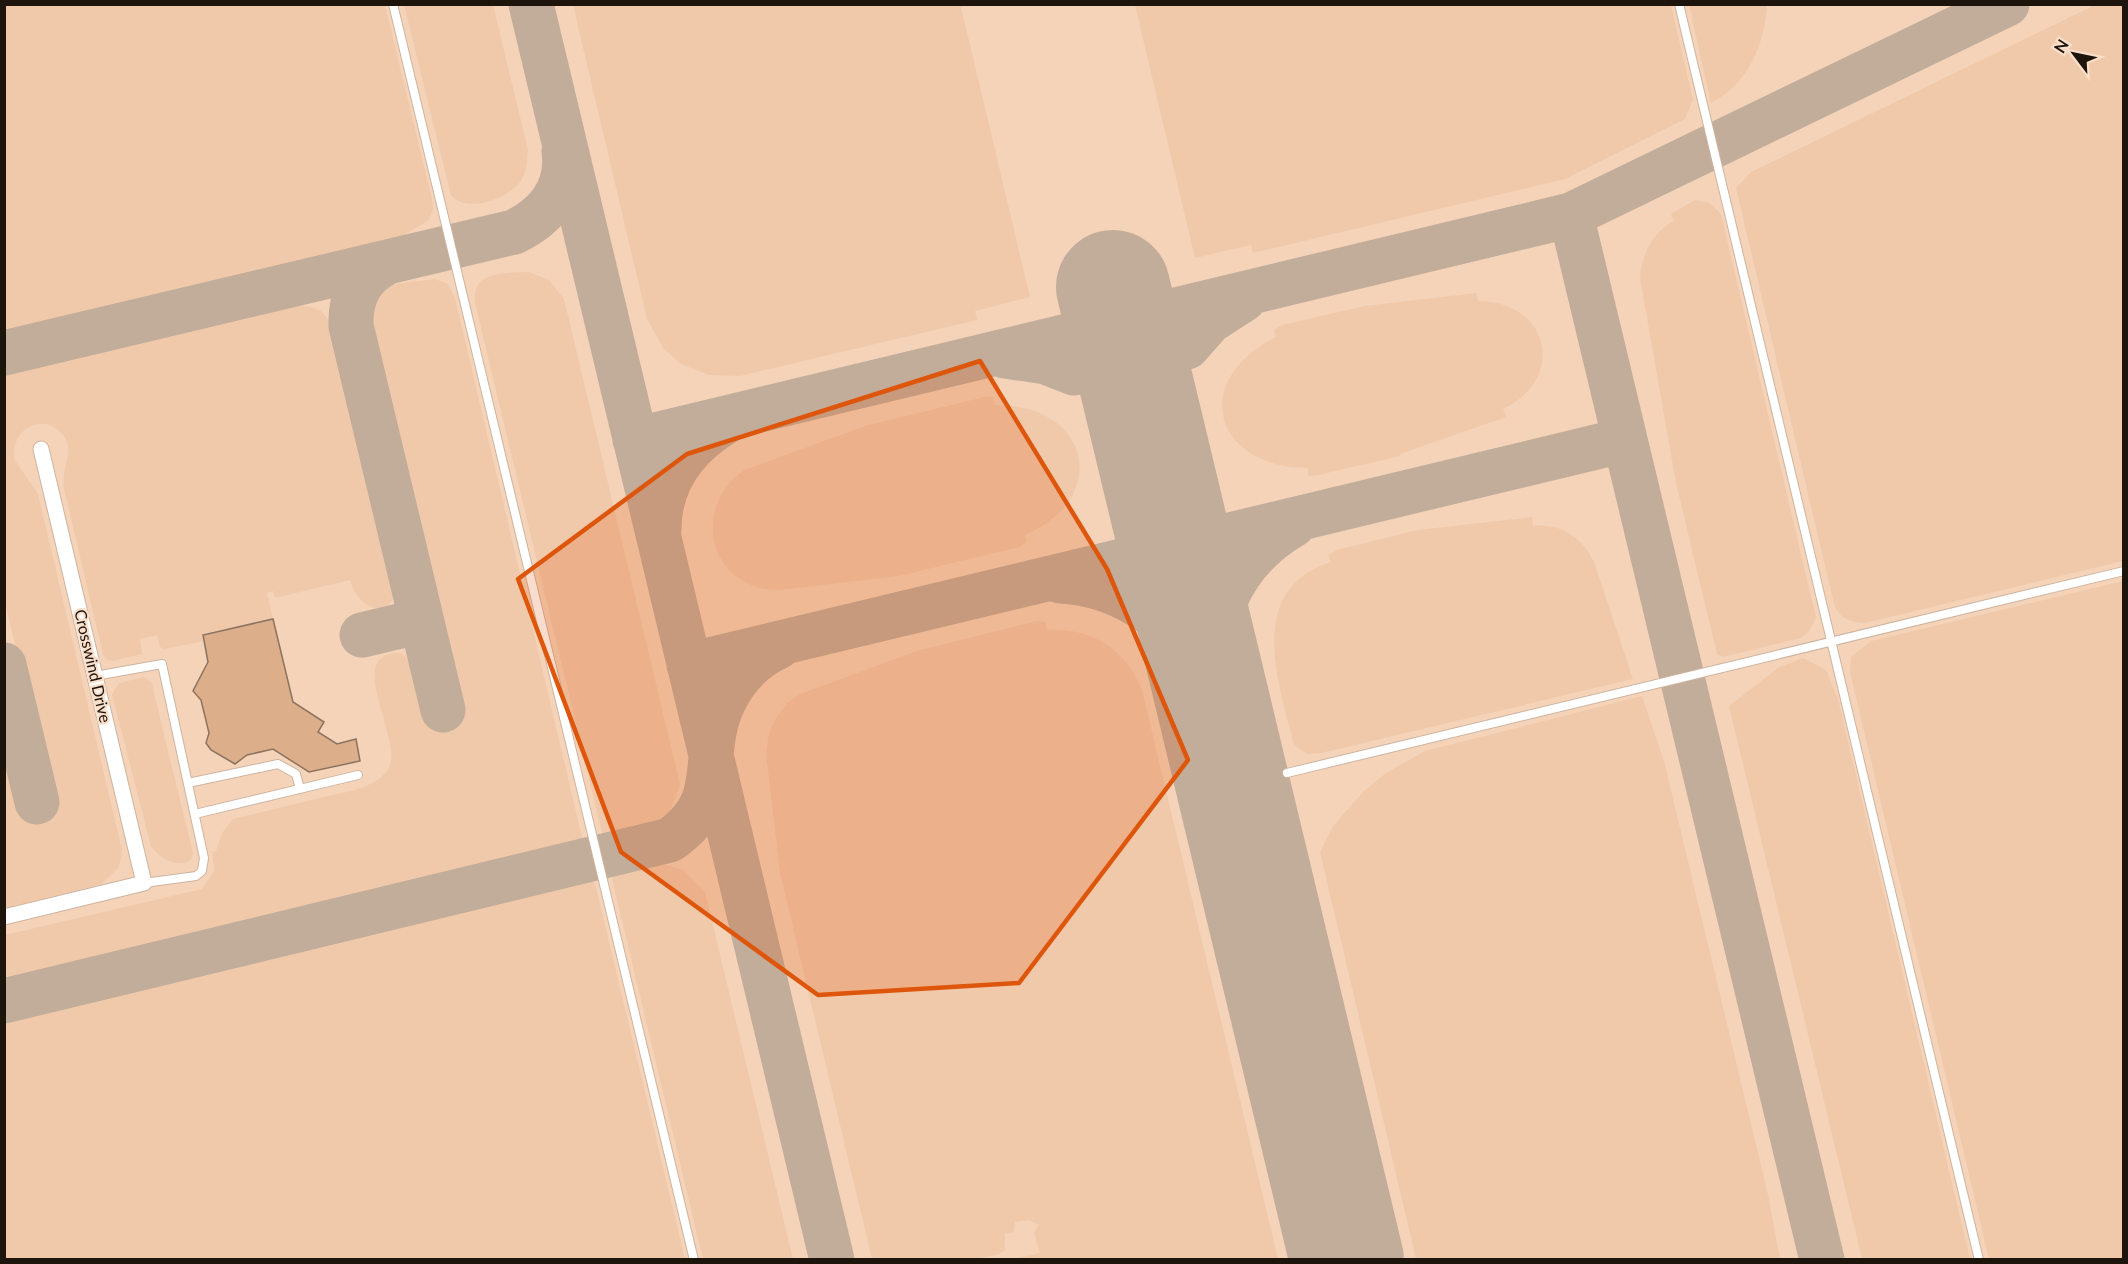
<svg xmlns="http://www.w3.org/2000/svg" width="2128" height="1264" font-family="Lato,sans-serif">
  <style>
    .built { fill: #f4d3b9 }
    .green { fill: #f0c9aa }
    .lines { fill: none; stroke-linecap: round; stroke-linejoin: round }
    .taxiway { stroke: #c2ac9a; stroke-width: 45 }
    .runway { stroke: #c2ac9a; stroke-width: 114 }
    .building { fill: #dcae89; stroke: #8b7361; stroke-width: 1.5 }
    .service-casing { stroke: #ceb4a0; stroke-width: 10 }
    .minor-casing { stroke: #ceb4a0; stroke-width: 17 }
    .service { stroke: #fff; stroke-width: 8 }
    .minor { stroke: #fff; stroke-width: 15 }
    .marked { fill: #de560c; fill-opacity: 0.2; stroke: #de560c; stroke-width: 4.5; stroke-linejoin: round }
    .labels { text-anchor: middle; stroke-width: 4.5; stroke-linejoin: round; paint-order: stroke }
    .street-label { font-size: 16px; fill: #1d140c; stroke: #fadfca }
  </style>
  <rect width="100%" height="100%" fill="#fadfca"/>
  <!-- built -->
  <path class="built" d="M5,5H2123V1259L5,1260Z"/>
  <!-- green -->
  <path class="green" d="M2097,4L2124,5L2123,561L1865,623C1850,623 1839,618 1834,604L1736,188L1751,172Z
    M4,5H385L432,199L433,209L429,220L392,242L5,335Z
    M404,5H493L528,150C527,161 527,172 520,182C507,199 466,214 451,195Z
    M573,5H970L961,7L1030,297L975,311L977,320L740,376L709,375L681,364L663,348L647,319Z
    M1135,5H1671L1693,100L1685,119L1565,179L1253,253L1251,245L1195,258Z
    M1689,5H1767C1765,43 1748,85 1711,103Z
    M1695,200L1710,203L1721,214L1816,618L1808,632L1801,638L1723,657L1717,654L1676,483L1640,278C1642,255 1652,232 1674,221L1671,214Z
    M529,272L549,280L564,299L680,784C664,833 657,832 607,845L604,841L475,303C471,270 506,273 529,272Z
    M435,279L448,284L455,298L585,850L5,988V935L202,889L214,871L212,852L216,851L222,833L233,819C262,812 290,805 319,798C335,794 353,792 368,785C376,782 384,776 389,768C404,740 342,652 400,653L420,666L433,719L459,713L376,364C378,358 374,346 372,338C361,280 392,285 435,279Z
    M1476,293L1478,301C1549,301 1568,378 1503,409L1506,417L1400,454V456L1318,475L1308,476V468C1212,467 1190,380 1276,337L1274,330L1282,325L1365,306Z
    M293,305L312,307L321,311L336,329L349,371L399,580C395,621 360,614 350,580L275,598L273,591L267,593L273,619L203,635L204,641L164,649L160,647L157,635L140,639L142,654L113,661L108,660L103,654L64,489C60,462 84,442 48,424C26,421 12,438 14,459L38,494L122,850L119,867L102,884L5,908L4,719L28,816L54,810L5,602V374Z
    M984,397H993L995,405C1091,404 1111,498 1025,535L1027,542L1019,547L899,576L780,590C710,591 689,509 744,470L865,426Z
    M1532,517L1533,526C1560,523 1582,537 1594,562L1633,679L1321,753L1307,754L1294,745C1279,684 1244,589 1331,562L1328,555L1337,550L1418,530Z
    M2123,581V1259H1989L1850,672L1851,657L1871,641Z
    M1037,621L1046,622L1047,630C1092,628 1125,648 1142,690L1278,1259H1015L1040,1253L1034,1232L1039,1225L1029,1220L1015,1222L1014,1232L1005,1234V1250C994,1264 894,1260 872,1259L780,873L766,753L769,733L776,718L787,703L800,694L917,651Z
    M1803,658L1826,670L1838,699L1970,1259H1862L1729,706L1778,668Z
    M144,677L152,683L154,693L193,853L192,858L186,863C171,865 161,858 151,847L112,694L119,683Z
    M1642,696L1664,761L1768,1195L1780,1259H1416L1320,852L1333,826L1363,792L1386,773L1425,751Z
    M659,862L683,870L705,892L793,1259H703L612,879L613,871Z
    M591,876L596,887L685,1259H5V1016Z"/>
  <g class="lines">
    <!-- taxiway -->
    <path class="taxiway" d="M531,4L832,1260
      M1571,215L1822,1260
      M386,263C360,276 350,298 351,326L443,710
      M1187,347L1210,321L1244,299
      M4,353L514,232C547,216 569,189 564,151
      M1005,356L1046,362L1074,373
      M635,440L1571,215L2007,4
      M659,529C659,481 686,446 725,422
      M1060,581C1118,584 1170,616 1196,667C1210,693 1214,723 1220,751C1228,784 1236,816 1244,849
      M362,635L421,621
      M4,665L37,802
      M689,665L1625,440
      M1215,696C1203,626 1231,561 1293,525
      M4,1001L670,840C684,830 696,819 703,802C711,782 710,759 713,738C718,700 742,663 778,647"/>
    <!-- runway -->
    <path class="runway" d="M1113,287L1347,1260"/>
  </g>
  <!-- building -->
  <path class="building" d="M273,619L293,702L324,722L318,732L337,744L356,739L360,761L309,772L273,749L247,755L235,764L211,750L206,743L209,733L201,700L193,691L208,662L203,635Z"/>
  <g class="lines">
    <!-- service casing -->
    <g class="service-casing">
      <path id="service" d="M393,4L694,1260
        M1679,4L1979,1260
        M95,676L162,664L204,858L202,871L196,876L144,883
        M1287,773L2124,571
        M188,783L278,764L296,774L300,789
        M195,814L358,775"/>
    </g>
    <!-- minor casing -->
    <g class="minor-casing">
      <path id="minor" d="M4,917L144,883L41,449"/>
    </g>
    <!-- service -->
    <use href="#service" class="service"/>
    <!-- minor -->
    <use href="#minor" class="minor"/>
  </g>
  <!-- marked area -->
  <path class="marked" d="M980,361L1107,569L1188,760L1019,983L818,995L621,852L518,579L687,454Z"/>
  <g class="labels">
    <!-- street labels -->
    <g class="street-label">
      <text transform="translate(93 666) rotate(77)" y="6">Crosswind Drive</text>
    </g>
  </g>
  <!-- border -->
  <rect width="2128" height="1264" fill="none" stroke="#1d140c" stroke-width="12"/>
  <!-- north arrow -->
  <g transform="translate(2074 54) rotate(302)" stroke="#fadfca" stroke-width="4.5" paint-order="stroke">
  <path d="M0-4.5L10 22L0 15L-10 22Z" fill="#1d140c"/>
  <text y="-9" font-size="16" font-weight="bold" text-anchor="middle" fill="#1d140c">N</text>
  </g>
</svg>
